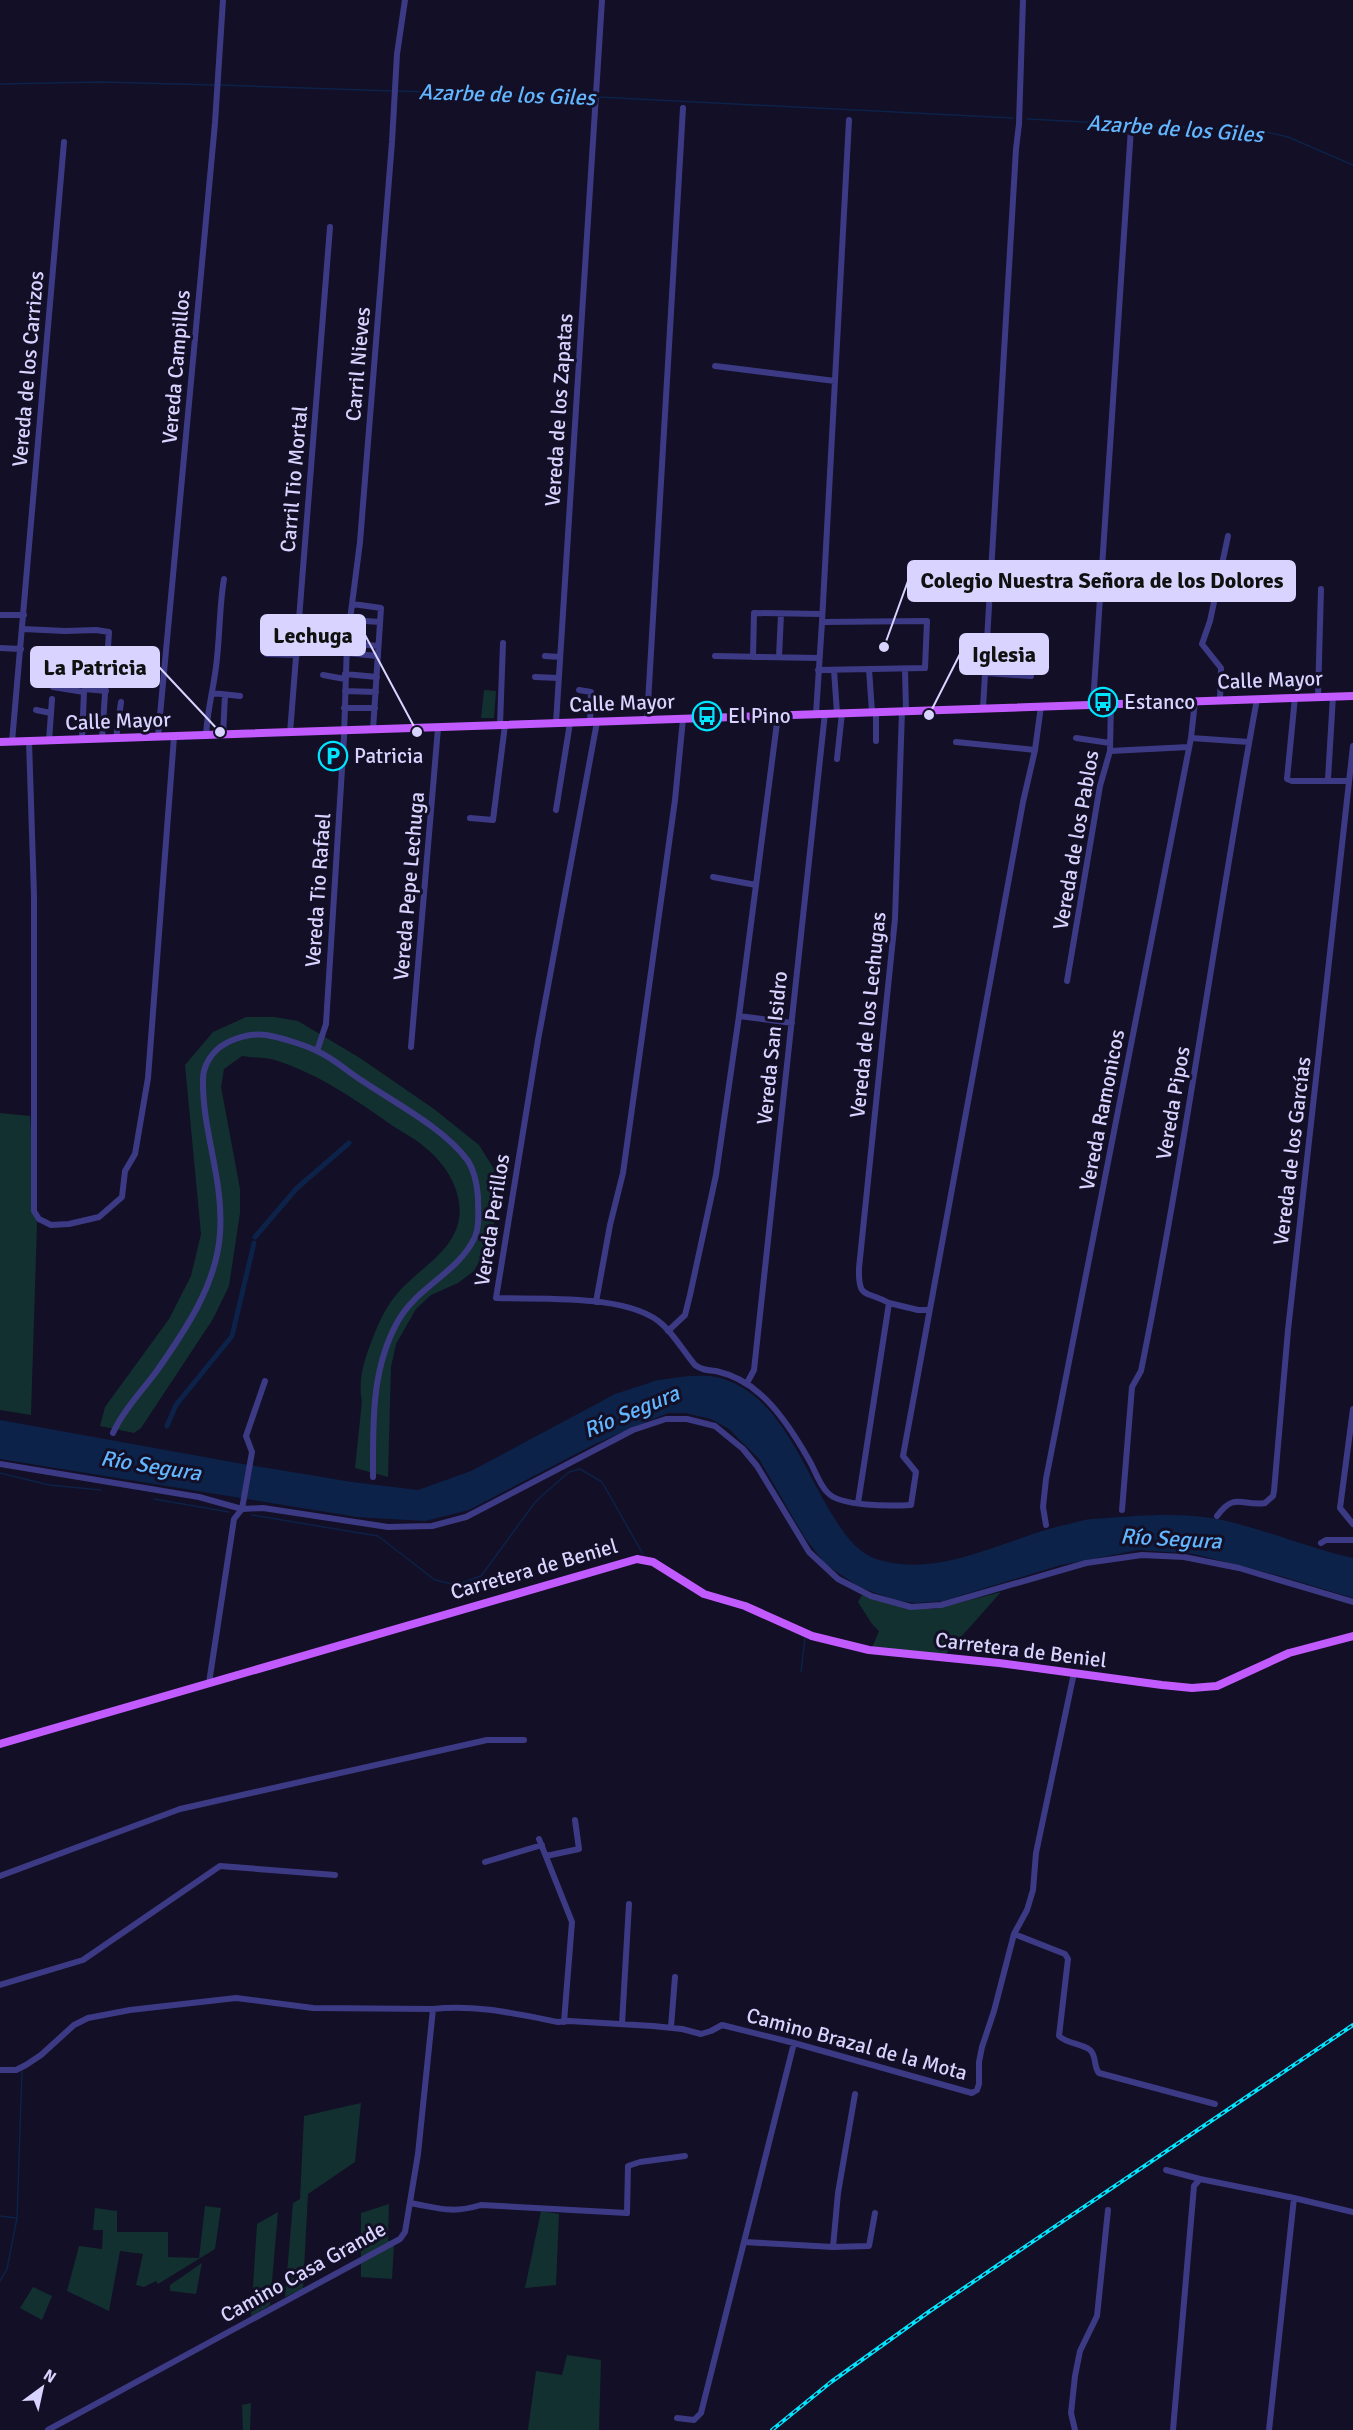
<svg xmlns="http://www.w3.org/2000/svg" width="1353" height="2430" font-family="Signika,sans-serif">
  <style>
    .green { fill: #12302f }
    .water { fill: #0c2248 }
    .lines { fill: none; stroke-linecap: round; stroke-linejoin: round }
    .stream { stroke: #0c2248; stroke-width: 1.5 }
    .canal { stroke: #0c2248; stroke-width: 5 }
    .minor { stroke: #3d3a85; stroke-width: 6 }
    .major { stroke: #c25bff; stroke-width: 8 }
    .rail-casing { stroke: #00e5ff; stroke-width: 4 }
    .rail { stroke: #130f26; stroke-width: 1.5; stroke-dasharray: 4.5; stroke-linecap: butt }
    .labels { text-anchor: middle; stroke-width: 6; stroke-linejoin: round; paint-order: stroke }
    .street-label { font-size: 21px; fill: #d9d4ff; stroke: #130f26 }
    .poi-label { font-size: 21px; fill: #d9d4ff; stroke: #130f26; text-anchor: start }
    .water-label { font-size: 22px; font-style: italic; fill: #62b6ff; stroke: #130f26 }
    .leader { fill: none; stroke: #d9d4ff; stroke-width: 2 }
    .callout-dot { fill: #d9d4ff; stroke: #130f26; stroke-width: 2 }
    .callout { fill: #d9d4ff; stroke: #d9d4ff; stroke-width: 2 }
    .callout-label { font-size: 22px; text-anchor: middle; font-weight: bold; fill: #111 }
  </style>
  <rect width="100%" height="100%" fill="#130f26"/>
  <!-- green -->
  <path class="green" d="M484,690L496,691L494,718H481Z
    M246,1017H274L298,1021L360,1058L434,1109L479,1145L494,1169L496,1205L492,1238L474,1271L458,1283L431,1295L416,1309L396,1344L391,1367L388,1477L355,1468L362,1401C358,1384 363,1364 369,1348C376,1329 383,1311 396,1295C412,1275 436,1262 450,1241C472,1209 453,1171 427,1149C417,1140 404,1133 393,1126C356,1100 320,1075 278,1061C267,1057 253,1058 242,1056L224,1069L221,1087L240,1189V1213L229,1286L213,1319L141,1428L134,1433L100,1426L105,1407L169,1319L191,1276L201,1234L185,1065L213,1032Z
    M0,1113L30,1116L37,1224L31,1415L0,1410Z
    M1001,1592L945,1655L872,1648L879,1631L872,1624L858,1602L862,1595L866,1596L907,1608L935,1609Z
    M361,2103L355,2162L308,2194L303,2289L285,2297L293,2203L300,2199L304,2116Z
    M389,2204L388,2240L394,2245L392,2279L361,2277V2213Z
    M205,2206L221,2208L215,2249L158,2284L156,2281L144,2287L136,2285L143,2254L120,2251L109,2311L67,2291L79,2246L102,2249L103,2230H93L95,2208L117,2211V2232H168V2257L199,2258Z
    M541,2211L559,2214L556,2285L525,2288Z
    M278,2212L270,2305L251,2317L257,2224Z
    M202,2263L196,2294L170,2291V2285Z
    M33,2287L52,2296L42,2320L20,2308Z
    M567,2355L601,2360L599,2430H528L536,2371L562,2375Z
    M251,2403L250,2430H243L242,2405Z"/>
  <!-- water -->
  <path class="water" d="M689,1376C697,1376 708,1375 716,1377C780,1391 803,1470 835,1519C845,1535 857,1552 876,1559C937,1579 1001,1541 1060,1526C1070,1524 1081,1520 1091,1519C1133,1516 1181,1511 1222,1520C1267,1530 1309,1548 1353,1558V1598L1280,1576L1194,1554L1139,1550L1061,1565L943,1601L915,1603L895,1600L859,1587L825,1564L805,1538L759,1459L729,1429L711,1419L685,1413H668L595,1444L469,1510L425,1521L357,1517L0,1459V1420L243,1464L352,1482L418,1490L471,1471L615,1394L658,1380Z"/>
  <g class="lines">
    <!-- stream -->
    <path class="stream" d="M0,84L100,82L215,85
      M220,85L392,91
      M397,91L593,97
      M598,97L1013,118
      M1027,119L1262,131L1288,137L1353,165
      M0,1473L49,1485L101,1490
      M154,1499L229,1512
      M252,1515L378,1536L435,1580L456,1585L481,1576L536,1501L569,1472L580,1469L602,1482L643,1554
      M801,1672L805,1638
      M0,2216L16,2218
      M0,2281L7,2269L17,2218L22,2071"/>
    <!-- canal -->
    <path class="canal" d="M255,1237L297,1188L349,1143
      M167,1426L176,1405L232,1336L254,1243"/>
    <!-- minor -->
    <path class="minor" d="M715,366L835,381
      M353,604L381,608L373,730
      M0,615H24
      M351,620L380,622
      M822,622L849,120
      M23,629L65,631L96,630L109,632L102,739
      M278,638V654
      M347,643L378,646
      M0,648L21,649
      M346,653L378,656
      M297,655L267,654V637L298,638
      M545,656L560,657
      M715,656L819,658
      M753,657L754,613L822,614
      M779,657L781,614
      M869,669L872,712
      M905,669L906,711
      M834,670L837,713
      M986,673L1031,676
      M58,674L53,687L84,692L82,740
      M345,674L377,677
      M323,675L345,679
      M535,677L558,678
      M579,690L591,692L590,722
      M345,691L376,692
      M84,692L85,689L106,691
      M212,693L240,696
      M1295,697L1287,779L1292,781H1349
      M1318,697L1321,589
      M1220,700L1221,668L1202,644L1210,621L1228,536
      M1093,704L1131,128
      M344,708H375
      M983,708L1016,149L1019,124L1023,0
      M36,710L51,713
      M876,712V741
      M816,714L822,622L927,621L925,668L818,670
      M647,720L683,108
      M597,722L538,1040L496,1298C539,1300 630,1293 663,1325C675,1336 684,1352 695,1365C702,1370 707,1370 716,1371C733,1375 748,1383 760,1394C780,1411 796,1437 809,1460C815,1470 819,1484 827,1492C839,1507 892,1506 911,1505L916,1472L903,1456L1023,802L1035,750L1041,706
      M556,723L602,0
      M500,725L503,643
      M290,733L330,227
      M223,735L225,695
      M206,736C207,712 213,691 216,667C220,638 219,608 224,579
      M158,737L215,123L223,0
      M1076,738L1110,743
      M1191,738L1249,742
      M116,739L121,702
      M29,741L34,895V1211L39,1219L51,1225L69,1224L99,1217L122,1197L125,1171L135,1154L148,1078L174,737
      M49,741L52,699
      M12,742L64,142
      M956,742L1035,750
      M1110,751L1189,747
      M837,759L842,713
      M1328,779L1333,696
      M556,810L570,723
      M470,818L493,820L505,725
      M713,877L756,885L778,715
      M756,885L739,1016L792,1023
      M1067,981L1100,786L1110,751L1111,703
      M411,1047L438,728
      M317,1051L326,1024L344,737L347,643L360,542L392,142L397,54L405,0
      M596,1302L610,1225L623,1173L675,800L683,719
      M889,1303C866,1290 858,1300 859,1268L895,919L902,711
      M668,1331L685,1315L690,1295L716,1175L739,1016
      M747,1383L754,1370L825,713
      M1353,1409L1340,1508L1353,1524
      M113,1433C123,1411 141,1392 156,1372C185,1331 217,1284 220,1233C224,1180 202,1131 203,1079C203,1067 210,1055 220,1047C233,1038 250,1033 266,1035C279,1037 305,1045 317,1051C333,1058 347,1071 361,1080C395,1103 444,1128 468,1161C474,1170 477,1185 478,1197C478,1210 480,1227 474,1239C457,1273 417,1287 398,1321C371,1369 373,1423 373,1477
      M0,1464L199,1497L242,1509L263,1508L388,1527L432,1526L466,1517L633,1430L666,1419H687L715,1426L743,1449L757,1466L809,1552L838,1579L871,1596L911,1607L941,1605L1086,1563L1142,1555L1184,1557L1239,1568L1353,1602
      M858,1503L889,1303L918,1310H928
      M1122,1510L1132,1387L1141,1371C1186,1148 1216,922 1257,699
      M1217,1516C1235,1491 1243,1507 1265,1503L1273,1496L1274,1491L1288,1330L1353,746
      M1046,1525L1043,1507L1046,1479L1191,738L1195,701
      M1321,1543L1326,1540H1353
      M209,1683L234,1519L242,1509L252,1452L246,1436L265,1381
      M539,1839L572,1922L564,2022
      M546,1856L579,1849L575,1820
      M485,1862L542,1845
      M0,1876L180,1809L487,1740H524
      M1014,1934L1065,1954L1068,1959L1059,2036C1067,2044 1081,2043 1090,2050C1097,2056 1093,2066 1099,2073L1215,2104
      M0,1985L83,1960L220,1866L335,1875
      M622,2024L629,1904
      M671,2027L675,1977
      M794,2043L744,2242L833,2247L838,2193L855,2094
      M0,2070H16L26,2065L41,2055L74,2025L88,2018L130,2010L236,1998L313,2008L433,2009C474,2004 517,2014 558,2022L569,2021L653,2026L682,2029L701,2034L711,2031L722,2025L794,2043L972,2093L977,2090L979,2084V2062L982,2047L994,2011L1014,1934L1027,1910L1033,1890L1036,1853L1074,1673
      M1166,2170L1200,2179
      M1294,2198L1353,2212
      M410,2203C439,2208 451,2214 481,2205L627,2213L628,2166L640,2162L685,2156
      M833,2247L869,2246L875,2213
      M677,2418L694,2420L701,2413L744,2242
      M48,2430L400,2239L405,2232L418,2154L433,2009
      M1075,2430L1071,2413L1075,2376L1080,2351L1097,2316L1108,2210
      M1173,2430L1194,2186L1200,2179L1294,2198L1269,2430"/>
    <!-- major -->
    <path class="major" d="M0,742L1353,696
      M0,1744L637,1559L653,1562L704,1594L745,1606L812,1636L869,1650L999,1663L1162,1685L1192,1688L1217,1686L1289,1653L1353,1636"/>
    <!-- rail casing -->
    <g class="rail-casing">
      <path id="rail" d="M772,2430L831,2382L930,2311L1353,2025"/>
    </g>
    <!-- rail -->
    <use href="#rail" class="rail"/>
  </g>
  <!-- icons -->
  <defs>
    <g id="bus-ring" transform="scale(1.5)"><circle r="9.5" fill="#130f26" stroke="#00e5ff" stroke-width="1.5"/><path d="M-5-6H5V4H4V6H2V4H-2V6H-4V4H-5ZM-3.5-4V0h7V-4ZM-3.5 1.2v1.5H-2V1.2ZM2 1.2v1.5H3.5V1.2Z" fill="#00e5ff"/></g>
    <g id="parking-ring" transform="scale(1.5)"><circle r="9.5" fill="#130f26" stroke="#00e5ff" stroke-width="1.5"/><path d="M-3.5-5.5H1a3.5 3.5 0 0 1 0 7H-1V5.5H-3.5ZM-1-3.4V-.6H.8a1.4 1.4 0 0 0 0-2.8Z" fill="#00e5ff"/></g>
  </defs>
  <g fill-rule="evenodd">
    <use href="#bus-ring" x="1103" y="702"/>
    <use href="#bus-ring" x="707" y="716"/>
    <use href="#parking-ring" x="333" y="756"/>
  </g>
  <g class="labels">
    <!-- street labels -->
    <g class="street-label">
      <text transform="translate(358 364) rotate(-85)" y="7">Carril Nieves</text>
      <text transform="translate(176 367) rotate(-85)" y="7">Vereda Campillos</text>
      <text transform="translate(28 369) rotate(-85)" y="7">Vereda de los Carrizos</text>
      <text transform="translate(559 410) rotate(-86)" y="7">Vereda de los Zapatas</text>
      <text transform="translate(294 479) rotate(-85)" y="7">Carril Tio Mortal</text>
      <text transform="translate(1270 680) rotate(-2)" y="7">Calle Mayor</text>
      <text transform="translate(622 703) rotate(-2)" y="7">Calle Mayor</text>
      <text transform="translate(118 721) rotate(-2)" y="7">Calle Mayor</text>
      <text transform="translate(1076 840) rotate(-80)" y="7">Vereda de los Pablos</text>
      <text transform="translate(409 886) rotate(-85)" y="7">Vereda Pepe Lechuga</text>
      <text transform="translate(318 890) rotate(-86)" y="7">Vereda Tio Rafael</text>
      <text transform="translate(868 1015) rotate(-84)" y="7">Vereda de los Lechugas</text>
      <text transform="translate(772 1048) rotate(-84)" y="7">Vereda San Isidro</text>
      <text transform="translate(1173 1103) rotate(-80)" y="7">Vereda Pipos</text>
      <text transform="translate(1102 1110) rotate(-79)" y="7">Vereda Ramonicos</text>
      <text transform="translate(1292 1151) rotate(-83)" y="7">Vereda de los Garcías</text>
      <text transform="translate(492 1220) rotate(-81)" y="7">Vereda Perillos</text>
      <text transform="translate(534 1569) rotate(-16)" y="7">Carretera de Beniel</text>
      <text transform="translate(1021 1650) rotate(7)" y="7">Carretera de Beniel</text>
      <text transform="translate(857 2044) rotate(15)" y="7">Camino Brazal de la Mota</text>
      <text transform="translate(303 2272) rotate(-29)" y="7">Camino Casa Grande</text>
    </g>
    <!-- poi labels -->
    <g class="poi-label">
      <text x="1124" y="709">Estanco</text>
      <text x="728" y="723">El Pino</text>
      <text x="354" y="763">Patricia</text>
    </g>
    <!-- water labels -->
    <g class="water-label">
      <text transform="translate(507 94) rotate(2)" y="8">Azarbe de los Giles</text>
      <text transform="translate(1175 128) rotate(4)" y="8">Azarbe de los Giles</text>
      <text transform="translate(631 1411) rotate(-23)" y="8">Río Segura</text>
      <text transform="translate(151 1465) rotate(9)" y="8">Río Segura</text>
      <text transform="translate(1171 1538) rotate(3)" y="8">Río Segura</text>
    </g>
  </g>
  <!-- callouts -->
  <path class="leader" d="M884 647L908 581M417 732L365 635M929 715L960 654M220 732L159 667"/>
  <g class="callout-dot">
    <circle cx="884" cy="647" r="6"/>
    <circle cx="417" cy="732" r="6"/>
    <circle cx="929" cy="715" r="6"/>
    <circle cx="220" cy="732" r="6"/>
  </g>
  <g class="callout">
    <rect x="908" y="561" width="387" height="40" rx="6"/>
    <rect x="261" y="615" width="104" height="40" rx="6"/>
    <rect x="960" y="634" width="88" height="40" rx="6"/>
    <rect x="31" y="647" width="128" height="40" rx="6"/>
  </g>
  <g class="callout-label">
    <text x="1102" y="588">Colegio Nuestra Señora de los Dolores</text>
    <text x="313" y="643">Lechuga</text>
    <text x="1004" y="662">Iglesia</text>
    <text x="95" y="675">La Patricia</text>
  </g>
  <!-- north arrow -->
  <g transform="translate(42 2388) rotate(33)" stroke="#130f26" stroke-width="4.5" paint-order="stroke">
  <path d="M0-4.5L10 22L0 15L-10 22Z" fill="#d9d4ff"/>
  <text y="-9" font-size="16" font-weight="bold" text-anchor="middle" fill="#d9d4ff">N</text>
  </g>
</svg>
